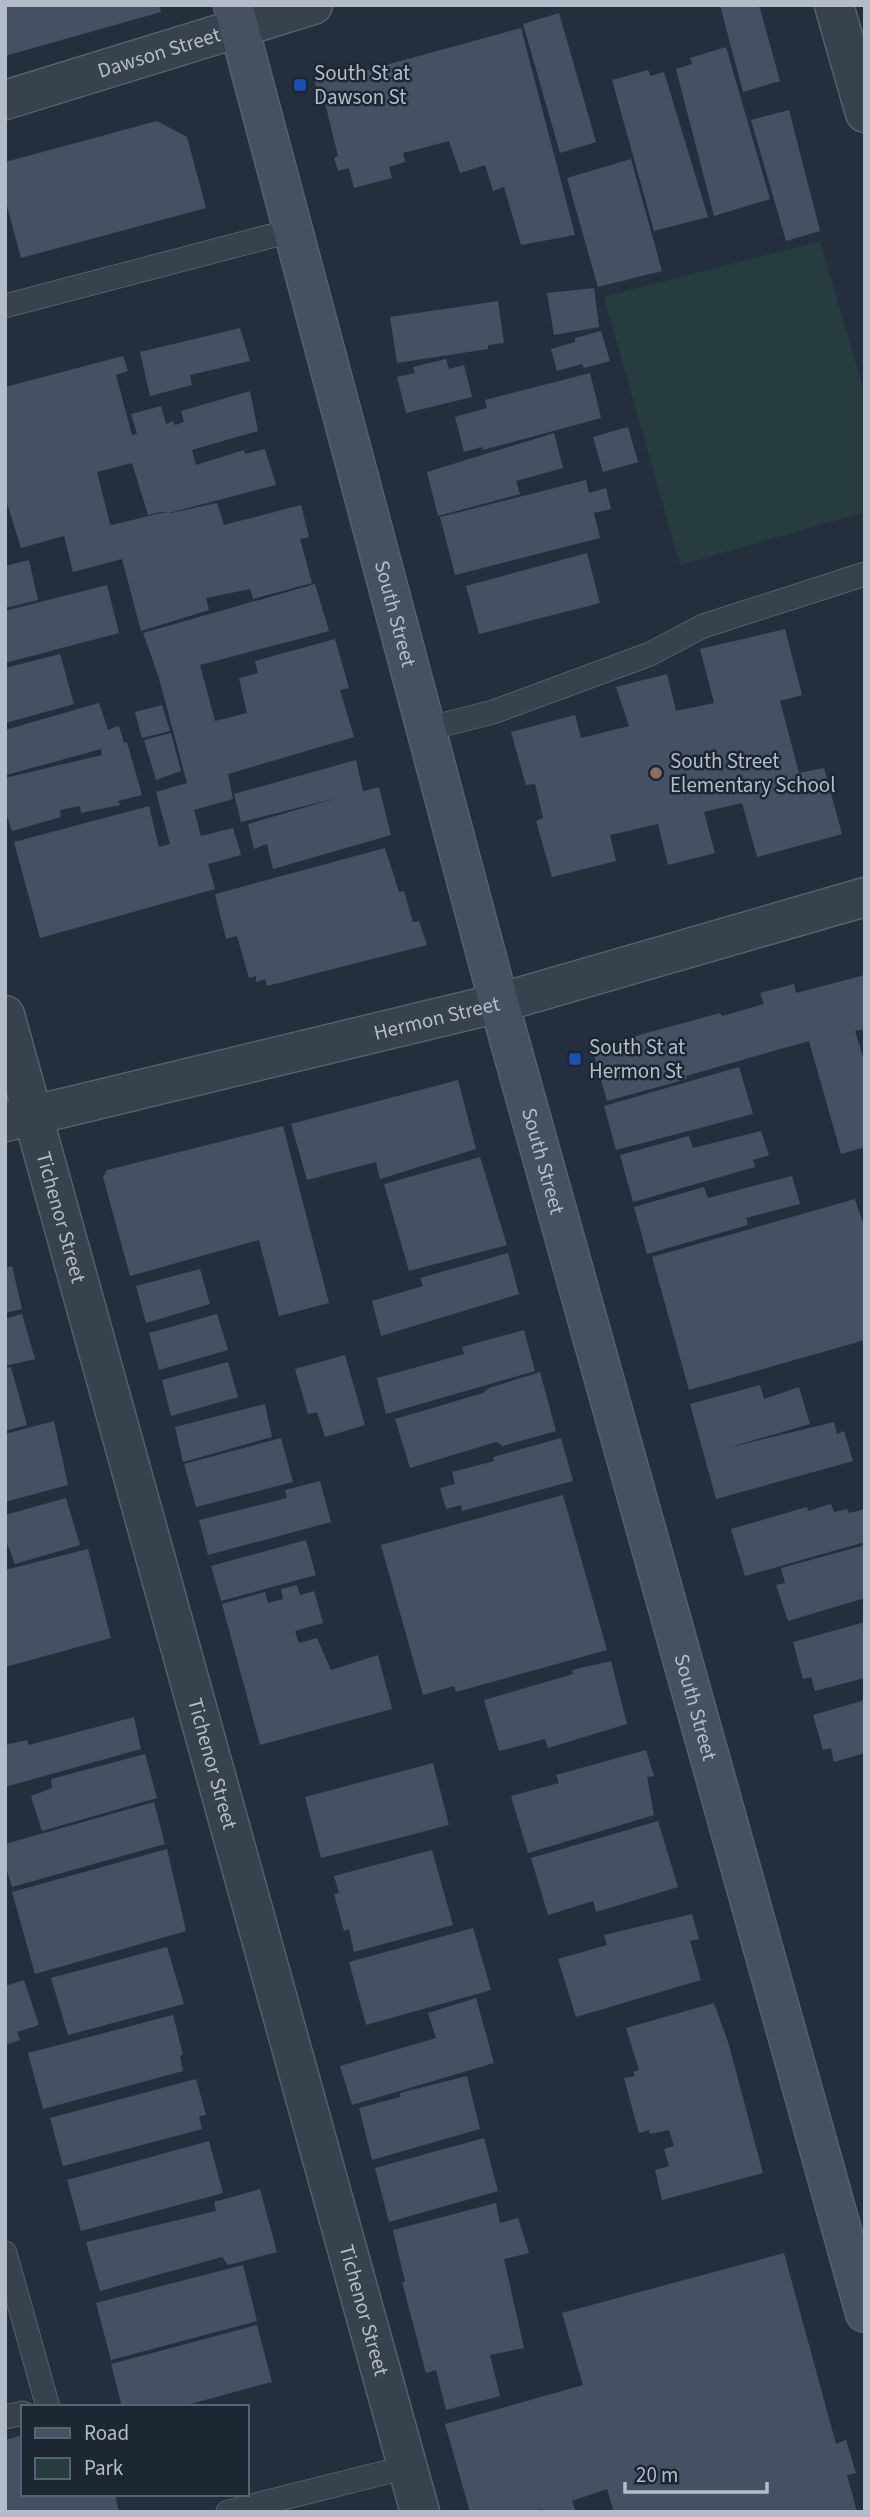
<svg xmlns="http://www.w3.org/2000/svg" width="870" height="2517" font-family="'Source Sans 3',sans-serif">
  <style>
    .green { fill: #263c3f }
    .building { fill: #455162 }
    .lines { fill: none; stroke-linecap: round; stroke-linejoin: round }
    .service-casing { stroke: #565f6c; stroke-width: 25 }
    .minor-casing { stroke: #565f6c; stroke-width: 41 }
    .secondary-casing { stroke: #565f6c; stroke-width: 41 }
    .service { stroke: #38414e; stroke-width: 23 }
    .minor { stroke: #38414e; stroke-width: 38 }
    .secondary { stroke: #465061; stroke-width: 38 }
    .transit-dot { fill: #1a4fb4; stroke: #1d2633; stroke-width: 2.5 }
    .education-dot { fill: #8d6e63; stroke: #1d2633; stroke-width: 2.5 }
    .labels { text-anchor: middle; stroke-width: 5; stroke-linejoin: round; paint-order: stroke }
    .street-label { font-size: 21px; fill: #b4bcc9; stroke: #1d2633 }
    .poi-label { font-size: 21px; fill: #b4bcc9; stroke: #1d2633; text-anchor: start }
  </style>
  <rect width="100%" height="100%" fill="#242f3e"/>
  <!-- green -->
  <path class="green" d="M820,241L865,394V512L680,565L604,297Z"/>
  <!-- building -->
  <path class="building" d="M5,5H159L161,12L5,56Z
    M720,5H759L780,81L743,92Z
    M559,13L596,142L560,153L523,24Z
    M521,28L575,235L521,245L504,187L493,191L485,165L460,173L449,141L403,153L405,162L389,167L392,178L354,188L349,168L338,171L334,158L338,156L325,103L320,104L314,79L344,68L346,76Z
    M726,47L770,199L714,216L676,69L692,64L690,58Z
    M648,70L651,76L664,72L708,217L654,231L612,80Z
    M789,110L820,231L786,241L751,120Z
    M157,121L187,137L206,208L21,258L5,199V162Z
    M631,159L662,271L598,287L567,178Z
    M594,288L599,327L554,335L547,293Z
    M498,301L504,343L488,345V349L397,363L390,317Z
    M240,328L250,361L190,375L192,385L150,396L140,352Z
    M601,331L610,361L584,368L582,364L557,371L551,349L575,342V338Z
    M123,356L128,371L116,375L132,435L137,434L131,414L161,406L166,424L173,421L175,425L184,422L181,411L250,391L258,431L192,450L196,465L244,450L245,454L265,449L276,485L169,513L160,512L148,515L132,463L97,472L110,524L112,525L161,513H171L217,503L224,525L301,505L309,537L300,539L312,583L253,599L250,589L206,598L209,610L141,631L122,559L73,572L64,536L21,548L5,497V387Z
    M446,359L449,369L464,365L472,397L406,413L397,377L415,373L413,367Z
    M590,373L601,418L483,450L482,447L464,452L455,417L487,408L485,400Z
    M628,427L638,462L603,472L593,437Z
    M554,433L563,468L516,481L520,494L438,516L427,472Z
    M586,480L589,493L606,488L611,509L594,513L600,538L455,575L440,517Z
    M587,553L600,603L479,634L466,586Z
    M29,560L38,600L5,608V566Z
    M315,584L329,631L200,665L215,721L247,713L239,678L258,673L255,661L335,639L349,688L340,690L354,737L228,774L233,799L194,810L201,836L233,828L241,855L208,864L215,889L40,938L14,842L149,806L159,847L170,844L156,792L187,783L158,675L143,633Z
    M107,585L119,633L5,663V611Z
    M785,629L802,695L780,701L799,773L824,768L842,834L757,857L742,803L704,812L715,853L668,865L658,824L610,835L616,861L552,877L536,821L543,818L535,784L526,785L511,732L575,715L581,738L629,726L616,687L667,674L676,711L714,703L700,649Z
    M60,654L74,704L5,723V668Z
    M99,703L108,730L119,726L124,743L127,742L142,795L118,801L120,805L81,813L80,806L60,810L61,817L12,831L5,810V778L102,755L101,749L6,775L5,730Z
    M162,705L170,731L142,738L135,712Z
    M171,733L181,771L156,780L144,740Z
    M356,760L363,791L379,787L391,835L273,869L267,844L254,849L248,824L337,798L241,822L234,794Z
    M385,848L399,892L404,891L413,922L419,921L427,945L267,986L265,979L256,982V976L249,978L237,936L226,939L215,894Z
    M865,975V1029L855,1031L865,1063V1147L841,1154L809,1041L686,1076L687,1079L607,1101L592,1048L720,1013L722,1016L764,1004L760,993L794,984L796,993Z
    M739,1067L753,1114L616,1150L604,1106Z
    M458,1080L476,1149L380,1179L376,1162L307,1180L291,1124Z
    M283,1126L329,1303L279,1316L259,1240L130,1276L103,1177L107,1170Z
    M761,1131L769,1155L753,1160L755,1167L633,1202L620,1155L689,1136L693,1148Z
    M480,1157L507,1245L409,1271L384,1184Z
    M792,1176L800,1204L746,1218L748,1225L647,1254L634,1207L704,1187L708,1198Z
    M855,1199L865,1229V1340L689,1390L652,1257Z
    M508,1253L519,1294L381,1336L372,1301L423,1286L420,1278Z
    M12,1266L22,1309L5,1313V1268Z
    M200,1269L210,1304L146,1323L136,1286Z
    M22,1314L35,1359L5,1366V1319Z
    M217,1314L228,1350L159,1370L149,1333Z
    M524,1330L535,1371L386,1414L377,1378L464,1354L462,1347Z
    M345,1355L365,1425L325,1437L317,1412L308,1414L295,1369Z
    M228,1362L238,1397L171,1416L162,1380Z
    M11,1367L27,1425L5,1431V1368Z
    M540,1372L556,1431L503,1446L496,1442L410,1468L395,1419L483,1393L489,1388Z
    M760,1385L764,1399L799,1387L810,1424L727,1448L834,1422L837,1434L844,1431L853,1461L716,1499L690,1404Z
    M265,1404L272,1437L183,1462L175,1427Z
    M54,1421L68,1485L5,1502V1434Z
    M281,1438L293,1482L196,1507L184,1464Z
    M561,1438L573,1481L462,1511L461,1505L446,1509L440,1488L455,1484L452,1472L494,1461L493,1457Z
    M320,1481L331,1522L208,1555L199,1520L287,1498L285,1490Z
    M563,1495L607,1650L456,1692L454,1686L423,1695L381,1545Z
    M66,1498L80,1545L15,1564L5,1538V1515Z
    M831,1504L834,1512L847,1509L849,1513L865,1509V1542L745,1576L731,1529L807,1507L808,1511Z
    M306,1540L316,1575L221,1601L211,1566Z
    M865,1545V1598L788,1621L776,1585L785,1583L781,1568Z
    M88,1549L111,1638L5,1667V1570Z
    M297,1585L300,1595L314,1591L323,1623L295,1631L299,1643L317,1638L331,1670L378,1655L392,1709L260,1745L222,1604L265,1592L268,1603L283,1599L281,1589Z
    M865,1622V1678L815,1691L811,1677L803,1679L793,1642Z
    M611,1661L627,1724L548,1748L545,1739L499,1751L484,1700L573,1674L572,1670Z
    M865,1700V1753L834,1762L831,1748L823,1750L813,1715Z
    M134,1717L141,1749L5,1787V1745L27,1740L29,1745Z
    M646,1750L654,1776L647,1777L654,1815L528,1853L511,1796L559,1783L556,1775Z
    M145,1754L157,1798L42,1831L31,1796L52,1788L51,1779Z
    M433,1763L449,1825L321,1858L305,1797Z
    M154,1802L165,1844L12,1887L5,1864V1844Z
    M658,1821L678,1887L596,1912L593,1901L548,1915L531,1858Z
    M167,1849L186,1931L35,1974L12,1892Z
    M432,1850L453,1925L354,1952L349,1929L344,1931L334,1894L339,1893L334,1876Z
    M692,1914L699,1939L690,1941L701,1980L576,2017L558,1959L607,1945L604,1935Z
    M473,1928L491,1990L366,2025L349,1962Z
    M167,1947L184,2004L68,2035L51,1978Z
    M24,1980L39,2025L17,2032L20,2040L5,2045V1986Z
    M476,1998L494,2063L352,2105L340,2066L436,2038L428,2013Z
    M714,2003L729,2045L763,2173L662,2200L655,2170L669,2166L664,2149L674,2146L669,2130L650,2134L649,2130L639,2133L624,2078L635,2076L633,2072L639,2070L626,2028Z
    M173,2015L183,2054L180,2056L183,2071L43,2109L28,2053Z
    M467,2076L480,2129L372,2160L359,2108L400,2097V2093Z
    M196,2079L206,2115L199,2116L202,2129L63,2166L50,2118Z
    M484,2138L498,2191L389,2222L375,2168Z
    M209,2141L223,2193L81,2231L67,2180Z
    M260,2189L277,2252L228,2265L222,2257L100,2291L86,2242L216,2211L214,2202Z
    M496,2203L500,2223L518,2218L529,2253L504,2259L524,2348L490,2355L500,2396L446,2410L436,2370L426,2373L402,2282H405L393,2230Z
    M784,2253L836,2444L846,2440L856,2473L847,2475L857,2512H614L607,2489L572,2501L576,2512H543L542,2509L529,2512H470L445,2424L583,2385L562,2313Z
    M243,2265L257,2321L111,2360L96,2303Z
    M257,2325L272,2382L179,2407H122L111,2364Z
    M23,2435V2494H115L119,2512H5V2440Z"/>
  <g class="lines">
    <!-- service casing -->
    <g class="service-casing">
      <path id="service" d="M5,306L294,230
        M426,729L493,712L650,654L703,626L865,574
        M5,2253L48,2407
        M5,2417L23,2413
        M228,2512L407,2467"/>
    </g>
    <!-- minor casing -->
    <g class="minor-casing">
      <g id="minor">
        <path d="M834,5L865,113"/>
        <path id="s1" d="M5,100L313,5"/>
        <path id="s2" d="M5,1015L420,2512"/>
        <path id="s3" d="M5,1122L499,1003L865,897"/>
      </g>
    </g>
    <!-- secondary casing -->
    <g class="secondary-casing">
      <g id="secondary">
        <path id="s4" d="M233,5L499,1003L865,2313"/>
      </g>
    </g>
    <!-- service -->
    <use href="#service" class="service"/>
    <!-- minor -->
    <use href="#minor" class="minor"/>
    <!-- secondary -->
    <use href="#secondary" class="secondary"/>
  </g>
  <!-- markers -->
  <g class="transit-dot">
    <rect x="293" y="78" width="14" height="14" rx="3.5"/>
    <rect x="568" y="1052" width="14" height="14" rx="3.5"/>
  </g>
  <circle class="education-dot" cx="656" cy="773" r="7"/>
  <g class="labels">
    <!-- street labels -->
    <g class="street-label">
      <text dy="7" stroke="none"><textPath href="#s1" startOffset="161">Dawson Street</textPath></text>
      <text dy="7" stroke="none"><textPath href="#s4" startOffset="630">South Street</textPath></text>
      <text dy="7" stroke="none"><textPath href="#s3" startOffset="444">Hermon Street</textPath></text>
      <text dy="7" stroke="none"><textPath href="#s4" startOffset="1197">South Street</textPath></text>
      <text dy="7" stroke="none"><textPath href="#s2" startOffset="210">Tichenor Street</textPath></text>
      <text dy="7" stroke="none"><textPath href="#s4" startOffset="1764">South Street</textPath></text>
      <text dy="7" stroke="none"><textPath href="#s2" startOffset="777">Tichenor Street</textPath></text>
      <text dy="7" stroke="none"><textPath href="#s2" startOffset="1344">Tichenor Street</textPath></text>
    </g>
    <!-- poi labels -->
    <g class="poi-label">
      <text x="314" y="80">South St at<tspan x="314" dy="24">Dawson St</tspan></text>
      <text x="670" y="768">South Street<tspan x="670" dy="24">Elementary School</tspan></text>
      <text x="589" y="1054">South St at<tspan x="589" dy="24">Hermon St</tspan></text>
    </g>
  </g>
  <!-- border -->
  <rect width="870" height="2517" fill="none" stroke="#b4bcc9" stroke-width="14"/>
  <!-- legend -->
  <rect x="21" y="2405" width="228" height="91" fill="#1d2633" stroke="#59626f" stroke-width="2"/>
  <rect x="35" y="2428" width="35" height="10" fill="#465061" stroke="#59626f" stroke-width="2"/>
  <text x="84" y="2440" font-size="21" fill="#b4bcc9">Road</text>
  <rect x="35" y="2458" width="35" height="21" fill="#263c3f" stroke="#59626f" stroke-width="2"/>
  <text x="84" y="2475" font-size="21" fill="#b4bcc9">Park</text>
  <!-- scale -->
  <path d="M625 2482v10h142v-10" fill="none" stroke="#b4bcc9" stroke-width="3.5"/>
  <text x="636" y="2482" font-size="21" fill="#b4bcc9" stroke="#1d2633" stroke-width="5" paint-order="stroke">20 m</text>
</svg>
